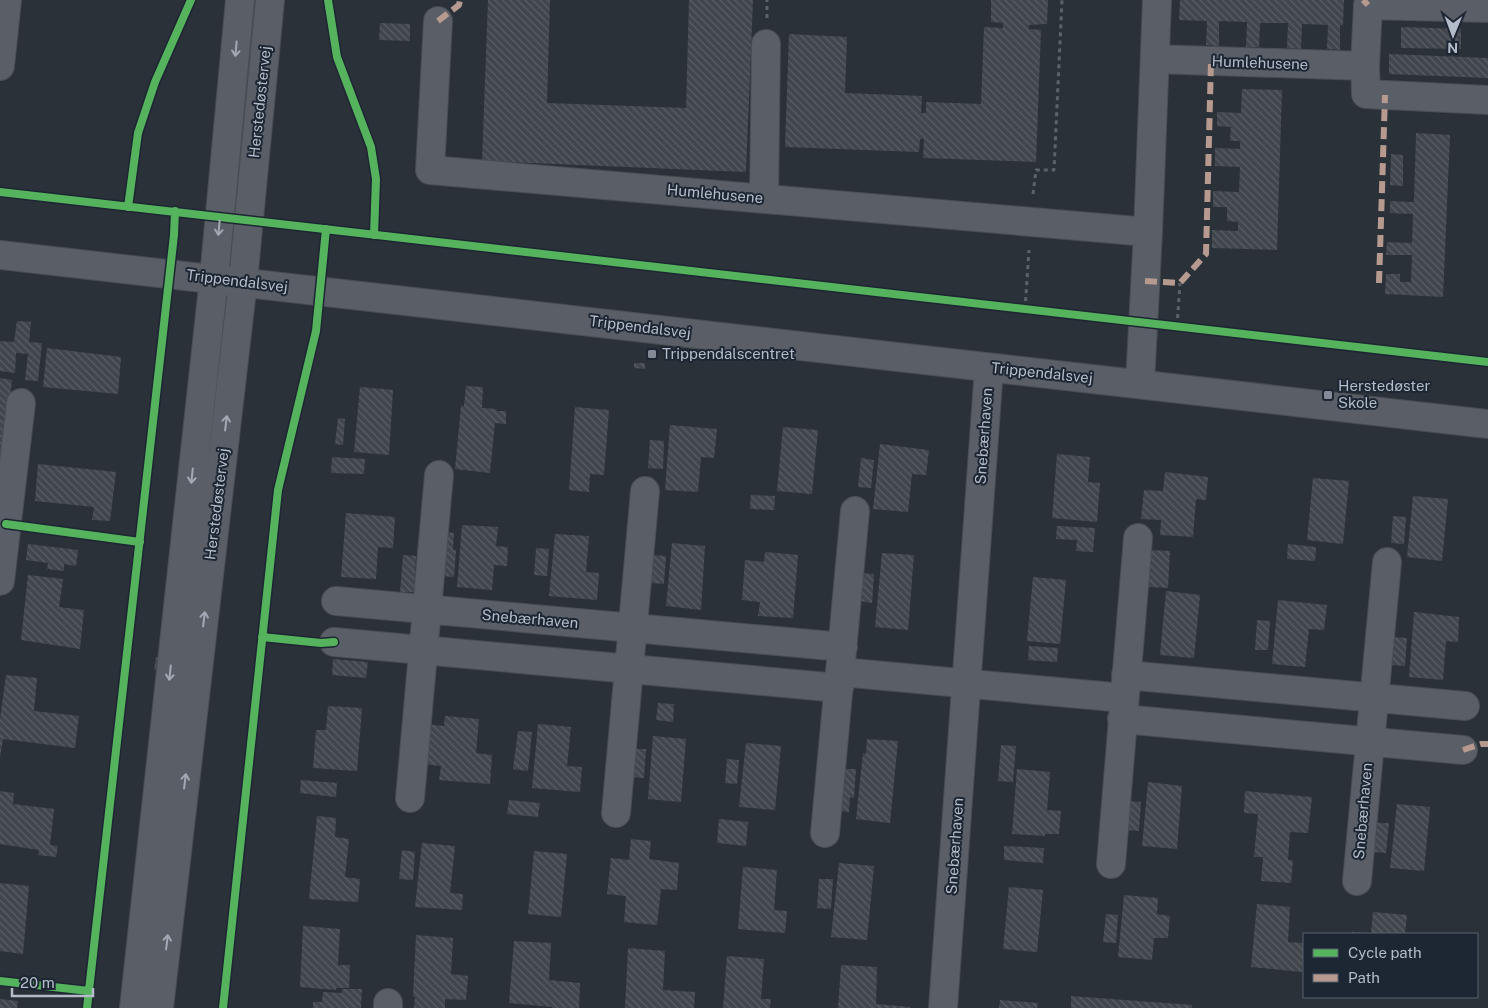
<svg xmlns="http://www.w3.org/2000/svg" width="1488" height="1008" font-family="'Public Sans',sans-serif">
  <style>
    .building { fill: url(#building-back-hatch) }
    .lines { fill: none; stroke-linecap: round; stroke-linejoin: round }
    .minor-casing { stroke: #484d53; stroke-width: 30 }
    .path { stroke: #5d636a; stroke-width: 3; stroke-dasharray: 4 4; stroke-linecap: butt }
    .minor { stroke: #5a5e66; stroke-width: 28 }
    .quiet { stroke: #b69a8f; stroke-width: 6; stroke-dasharray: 12 6; stroke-linecap: butt }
    .cycleway-casing { stroke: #1d2633; stroke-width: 11 }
    .cycleway { stroke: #56b35d; stroke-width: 8 }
    .oneway { stroke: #a2a9b5 }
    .poi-dot { fill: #848b96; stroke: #1d2633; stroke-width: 2 }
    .labels { text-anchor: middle; stroke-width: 4; stroke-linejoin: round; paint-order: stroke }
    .street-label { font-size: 15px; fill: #b4bcc9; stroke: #1d2633 }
    .poi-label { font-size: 15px; fill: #b4bcc9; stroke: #1d2633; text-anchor: start }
  </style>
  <defs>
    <pattern id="building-back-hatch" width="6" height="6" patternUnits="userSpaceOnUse" patternTransform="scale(1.25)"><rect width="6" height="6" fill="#41464d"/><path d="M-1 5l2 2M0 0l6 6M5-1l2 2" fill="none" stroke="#5a5f65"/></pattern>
  </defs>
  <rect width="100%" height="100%" fill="#2a3138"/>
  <!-- building -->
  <path class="building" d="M488,0H550L547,103L686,108L689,0H753L746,172L482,161Z
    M991,0H1048L1047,24L1029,25V29L1041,30L1036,162L923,158L924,139H920L919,152L785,147L789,34L847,37L845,93L922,96L921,113H926V102L981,104L984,27L1003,28V23L991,22Z
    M1180,0H1344L1343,25H1340V50L1327,49L1328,25L1302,24L1301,49L1287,48L1288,23H1260L1259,47H1246L1247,22L1219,21V46L1206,45L1207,21L1179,20Z
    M380,23L410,24V41L379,40Z
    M1401,27L1461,29V49L1401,48Z
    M1389,54L1488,58V78L1389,74Z
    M1242,89L1282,90L1277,250L1212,248V230L1238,231V222L1227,221V207H1213V191L1239,192L1240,167L1215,166V148L1240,149V141H1230L1231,127L1217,126V112L1241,113Z
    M1416,133L1450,135L1443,297L1385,294L1386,274H1400V282H1411L1412,255H1386L1387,242L1412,243L1413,214L1390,213V201L1414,202Z
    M1391,154L1403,155V186L1390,185Z
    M17,321L31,322L29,342L42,343L38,381L25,380L28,354L16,353L15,373L0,371V341L14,342Z
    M47,348L121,357L118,394L43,387Z
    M634,363H645V369L634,368Z
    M0,378L12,380L1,481H0Z
    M1339,382L1351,383L1350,388L1338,387Z
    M466,386L483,387L482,408L497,409L496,411H506V424L495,423L490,473L455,469L461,406H464Z
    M360,387L393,390L389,455L354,452Z
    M575,407L609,410L604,475L590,474L589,492L569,490Z
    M338,418L345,419L343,445L335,444Z
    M670,425L717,429L714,458L701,457L698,492L665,490Z
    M783,427L818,430L812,494L777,491Z
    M650,440L664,441L663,469L648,468Z
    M880,444L929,450L926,475L912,474L908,512L873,509Z
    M1057,454L1090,457L1088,482L1100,483L1097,522L1052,518Z
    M332,457L365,459L364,474L331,473Z
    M861,458L874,460L871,488L858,487Z
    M38,464L116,472L110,521L92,520L94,507L35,501Z
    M1165,472L1208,477L1206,500L1196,499L1193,537L1160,535L1161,520L1141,519L1144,490L1163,491Z
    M1313,478L1349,481L1343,544L1307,540Z
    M751,495L775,496L774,510L750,509Z
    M1413,496L1448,499L1442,561L1407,557Z
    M346,513L395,517L393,548L378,547L376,579L341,577Z
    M1393,516L1406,517L1404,544L1391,543Z
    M462,525L498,527L496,546L508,547L507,566L494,565L492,590L457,587Z
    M1057,526L1095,528L1093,552L1076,551L1077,540L1056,539Z
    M445,532L454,533L453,550H456L454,577L440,576Z
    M555,534L589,536L586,572L599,573L597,600L549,596Z
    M672,543L705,546L701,610L666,606Z
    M28,544L78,550L76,566L64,564V571L47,569L48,563L26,560Z
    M1288,544L1316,547L1315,561L1287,559Z
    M536,548L549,549L547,576L534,575Z
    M1151,550L1170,551L1168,588L1148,587Z
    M765,552L798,555L793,618L758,616L760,602L742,600L745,560L764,562Z
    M882,553L914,555L908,630L875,627Z
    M403,555L416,556L414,592H400Z
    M653,555L666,556L664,584L651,583Z
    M861,573L874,574L872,603L859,601Z
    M28,575L63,579L59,607L84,610L80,649L21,640Z
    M1033,577L1066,580L1060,644L1027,641Z
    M1166,591L1200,595L1194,658L1160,655Z
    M1278,600L1327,605L1324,630L1309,629L1305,667L1272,664Z
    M1414,612L1459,617L1458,642L1446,641L1443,680L1409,677Z
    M1257,620L1270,621L1268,650H1255Z
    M1394,637L1407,638L1405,666L1391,665Z
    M1029,646L1058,648L1057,662L1028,660Z
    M156,657H162L160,671L154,670Z
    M333,659L368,662L366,678L332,675Z
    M6,675L37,678L34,711L79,716L75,748L3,739L0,758V719Z
    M658,703L674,704L673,722L656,720Z
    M328,706L362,708L357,771L313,768L316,730H326Z
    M445,716L479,719L476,753L492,755L490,784L439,780L441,766L422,764L425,724L444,726Z
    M538,724L571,727L567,766L582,767L580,792L532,788Z
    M518,731L532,732L528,771L513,769Z
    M653,736L686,739L681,802L648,799Z
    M867,739L898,741L890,823L856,819L863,753L866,754Z
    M746,743L781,746L775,810L739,807Z
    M1001,745L1016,746L1013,782L998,781Z
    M632,749H646L644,778L630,777Z
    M727,759L739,760L737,784L725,783Z
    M843,769H856L854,798L850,797L849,812L840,811Z
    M1017,769L1050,772L1047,810L1061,811L1059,834H1045V836L1012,834Z
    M301,780L337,783L336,797L300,793Z
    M1148,782L1182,786L1177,849L1142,846Z
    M0,791L14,793L13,804L54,809L50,845L58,846L56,857L38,855L39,850L0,844Z
    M1245,791L1312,797L1308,833L1290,832L1288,860H1293L1291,883L1261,881L1263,857H1254L1258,814L1244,813Z
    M509,800L540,803L538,817L507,814Z
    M1128,801L1141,802L1139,831L1126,830Z
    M1397,804L1430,807L1424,871L1390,868Z
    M317,816L336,818L335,837L349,839L345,877L360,879L358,902L309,899Z
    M719,819L748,822L746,846L717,843Z
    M1376,823H1389L1386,853L1373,852Z
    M631,839L651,841L649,859L679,863L677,890L661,889L657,925L624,922L626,896L607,894L611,858L629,860Z
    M422,843L455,846L450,893L463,894L462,910L415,907Z
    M1004,846L1044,848L1043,863L1004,860Z
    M402,850L415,852L413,880L399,879Z
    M534,851L567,854L561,917L528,914Z
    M839,863L874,866L867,940L831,937Z
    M743,867L777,870L774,910L787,911L785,933L738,929Z
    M819,879H833L831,909L817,908Z
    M0,883L29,886L23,954L0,951Z
    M1009,887L1043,890L1037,952L1003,949Z
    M1124,895L1158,898L1157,914L1170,916L1168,938H1154L1152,960L1118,957Z
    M1257,904L1290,907L1288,942L1304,943L1302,972L1251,967Z
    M1373,912L1407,915L1405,934H1371Z
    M1106,914L1118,915L1116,943L1103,942Z
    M303,926L340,929L338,965H350L349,988H336V990L300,987Z
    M1352,932L1368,933V934H1352Z
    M416,935L453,938L451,974L468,976L466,1000L445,999V1008H414L415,997L413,996Z
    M514,941L551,943L549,980L580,983L579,1008H552V1007L509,1003Z
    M628,948L665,951L663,990L695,992L694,1008H625Z
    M727,956L764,959L761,999H771L770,1008H723Z
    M841,965L877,967L876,1004L910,1007V1008H838Z
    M342,989H362L361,1008H313V1002H322L323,992L342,993Z
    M1071,996L1192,1005V1008H1071Z
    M0,999L18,1001L17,1008H0Z
    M1000,1000L1038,1003L1037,1008H999Z"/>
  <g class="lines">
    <!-- minor casing -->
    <g class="minor-casing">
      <path id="minor" d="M1488,8L1368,5L1365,66L1366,94L1488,100
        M438,21L430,170L1148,232
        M1155,59L1365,66
        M0,66L7,0
        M764,198L766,44
        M0,255L1488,424
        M1140,383L1148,232L1157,0
        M0,581L21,403
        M336,601L843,647
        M334,642L839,688
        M841,672L1124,698
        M1126,675L1465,706
        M1122,719L1463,750
        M410,798L439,475
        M616,813L645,491
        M825,833L855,511
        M1111,864L1138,538
        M1357,881L1387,562
        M134,1008L214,278L240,0
        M159,1008L243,281L270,0
        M388,1008V1003
        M943,1008L989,368"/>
    </g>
    <!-- path -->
    <path class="path" d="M767,18V0
      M1033,194L1036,170H1054L1062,0
      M1025,309L1029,250
      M1177,326L1180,283"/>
    <!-- minor -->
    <use href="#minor" class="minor"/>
    <!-- quiet -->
    <path class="quiet" d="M1363,0L1368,5
      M438,21L459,5L460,0
      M1145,281L1180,283L1206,254L1211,61
      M1379,283L1385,95
      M1463,750L1481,744H1488"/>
    <!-- cycleway casing -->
    <g class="cycleway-casing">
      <path id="cycleway" d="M328,0L337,57L371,147L376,179L374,235
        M0,192L1488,362
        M128,207L138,133L155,82L191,0
        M6,524L140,542
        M262,637L321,643L334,642
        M0,981L89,991
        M87,1008L174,235L175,211
        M223,1008L278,490L316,331L326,229"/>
    </g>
    <!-- cycleway -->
    <use href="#cycleway" class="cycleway"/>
  </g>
  <!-- one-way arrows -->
  <defs><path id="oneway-shaft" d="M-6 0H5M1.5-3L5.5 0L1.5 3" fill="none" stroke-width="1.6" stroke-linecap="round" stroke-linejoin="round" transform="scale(1.25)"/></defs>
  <g class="oneway">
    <use href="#oneway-shaft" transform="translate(236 49) rotate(95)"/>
    <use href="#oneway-shaft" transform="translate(219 228) rotate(95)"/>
    <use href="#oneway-shaft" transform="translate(226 423) rotate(-83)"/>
    <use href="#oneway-shaft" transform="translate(192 476) rotate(96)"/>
    <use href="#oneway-shaft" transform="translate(204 619) rotate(-83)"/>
    <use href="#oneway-shaft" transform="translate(170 673) rotate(96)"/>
    <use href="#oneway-shaft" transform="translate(185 781) rotate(-83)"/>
    <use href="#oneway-shaft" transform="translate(167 942) rotate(-83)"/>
  </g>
  <!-- markers -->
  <g class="poi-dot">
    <rect x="647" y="349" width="10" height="10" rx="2.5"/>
    <rect x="1323" y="390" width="10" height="10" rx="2.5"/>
  </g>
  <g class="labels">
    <!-- street labels -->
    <g class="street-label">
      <text transform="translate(1260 63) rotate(2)" y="5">Humlehusene</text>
      <text transform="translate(260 102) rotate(-84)" y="5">Herstedøstervej</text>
      <text transform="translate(715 194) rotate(5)" y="5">Humlehusene</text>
      <text transform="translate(237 281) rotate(7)" y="5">Trippendalsvej</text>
      <text transform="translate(640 327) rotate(7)" y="5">Trippendalsvej</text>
      <text transform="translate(1042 373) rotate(6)" y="5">Trippendalsvej</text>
      <text transform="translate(984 436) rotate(-86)" y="5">Snebærhaven</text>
      <text transform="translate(217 504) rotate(-83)" y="5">Herstedøstervej</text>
      <text transform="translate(530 619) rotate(5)" y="5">Snebærhaven</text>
      <text transform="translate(1363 811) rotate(-85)" y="5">Snebærhaven</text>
      <text transform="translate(955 846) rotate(-86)" y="5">Snebærhaven</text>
    </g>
    <!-- poi labels -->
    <g class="poi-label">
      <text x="662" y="359">Trippendalscentret</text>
      <text x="1338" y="391">Herstedøster<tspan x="1338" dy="17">Skole</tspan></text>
    </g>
  </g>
  <!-- legend -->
  <rect x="1303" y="933" width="175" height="65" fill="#1d2633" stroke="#59626f"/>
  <rect x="1313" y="949" width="25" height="8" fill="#56b35d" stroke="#59626f"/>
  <text x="1348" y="958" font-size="15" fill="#b4bcc9">Cycle path</text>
  <rect x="1313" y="974" width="25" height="8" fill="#b69a8f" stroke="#59626f"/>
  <text x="1348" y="983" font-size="15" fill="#b4bcc9">Path</text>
  <!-- north arrow -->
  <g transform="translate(1453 35) rotate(181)" stroke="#1d2633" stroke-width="4" paint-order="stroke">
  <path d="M0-4L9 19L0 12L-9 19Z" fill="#b4bcc9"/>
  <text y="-8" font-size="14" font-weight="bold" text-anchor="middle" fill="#b4bcc9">N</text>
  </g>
  <!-- scale -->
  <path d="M12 988v8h81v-8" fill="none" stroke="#b4bcc9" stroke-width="2.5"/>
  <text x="20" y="988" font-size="15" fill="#b4bcc9" stroke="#1d2633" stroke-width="4" paint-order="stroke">20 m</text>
</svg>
